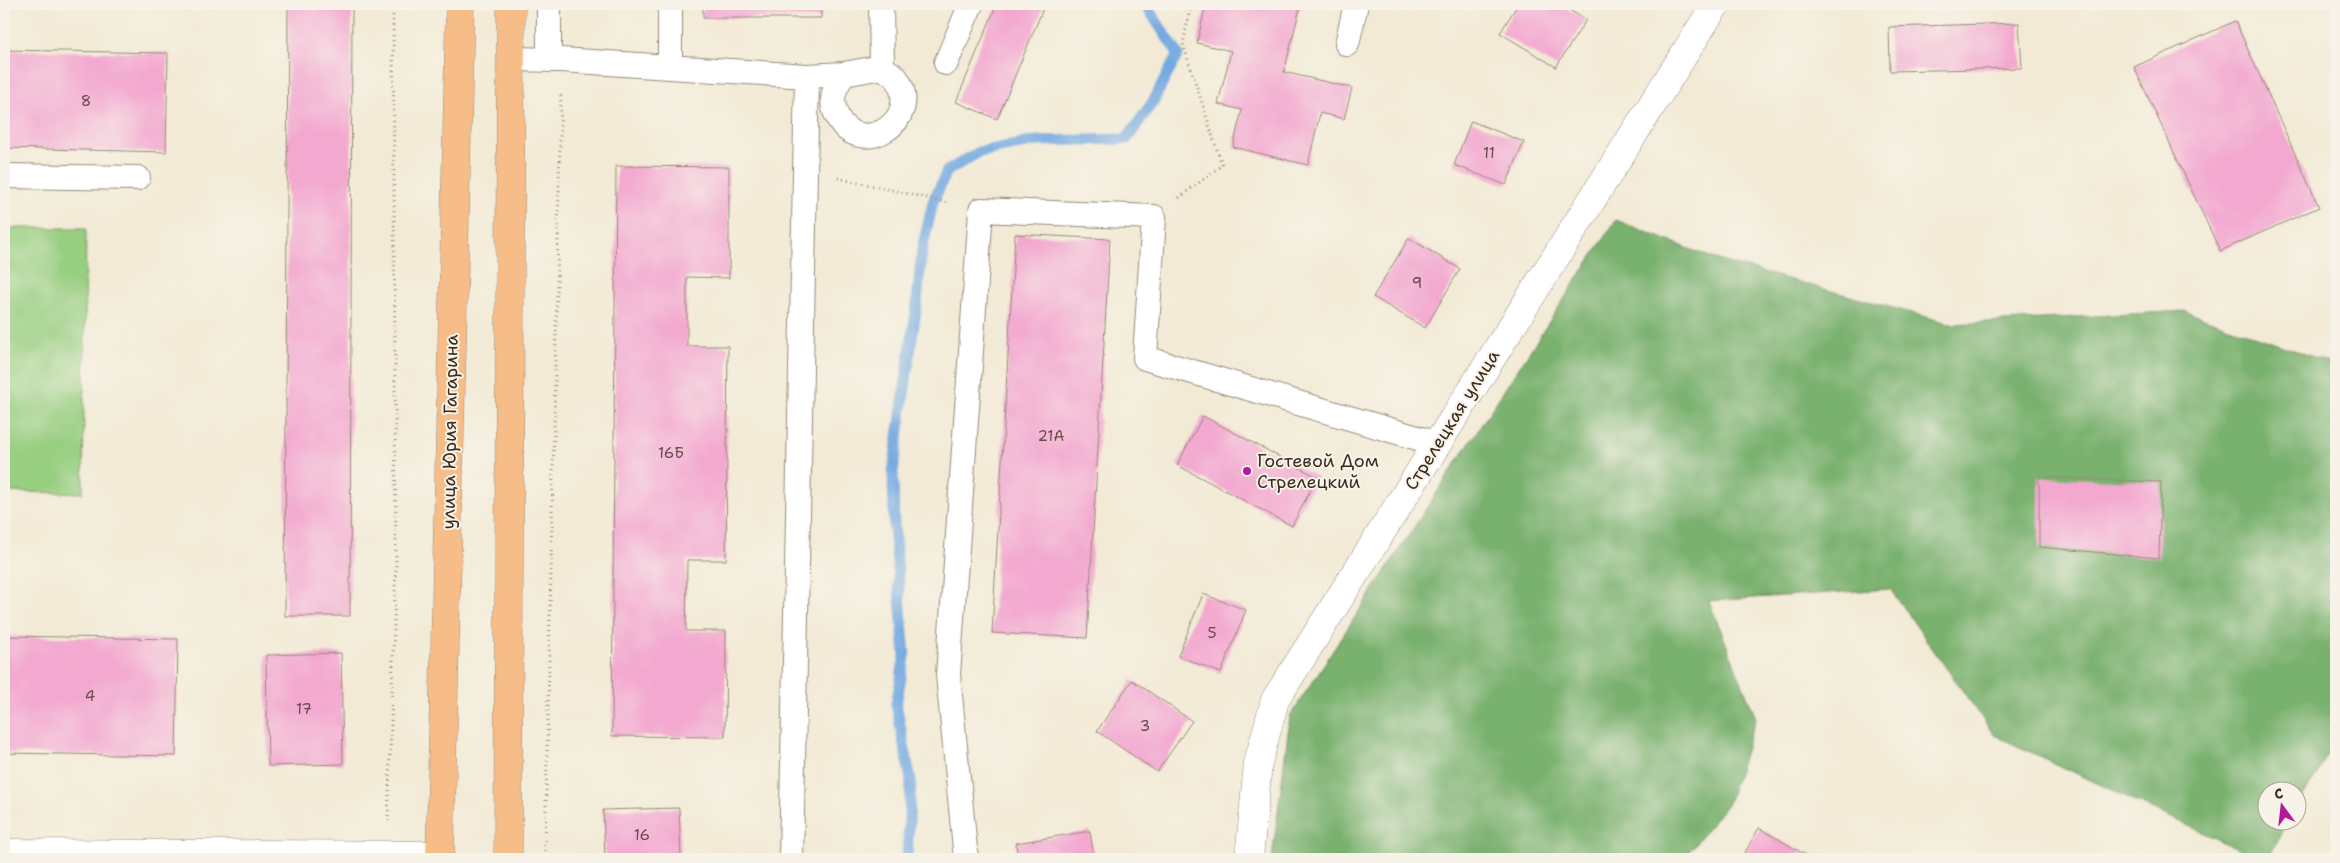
<svg xmlns="http://www.w3.org/2000/svg" width="2340" height="863" font-family="'Shantell Sans',sans-serif">
  <style>
    .green { fill: #97ce80; stroke: #697c4f }
    .forest { fill: #79b16e; stroke: #5a6e46 }
    .lines { fill: none; stroke-linecap: round; stroke-linejoin: round }
    .stream { stroke: #73a9e1; stroke-width: 11 }
    .building { fill: #f3a8d0 }
    .service-casing { stroke: #968a7a; stroke-width: 26 }
    .minor-casing { stroke: #968a7a; stroke-width: 29 }
    .primary-casing { stroke: #968a7a; stroke-width: 29 }
    .path { stroke: #968a7a; stroke-width: 3; stroke-dasharray: 1 4; stroke-linecap: butt }
    .service { stroke: #fff; stroke-width: 24 }
    .minor { stroke: #fff; stroke-width: 28 }
    .primary { stroke: #f7bd88; stroke-width: 28 }
    .poi-dot { fill: #b5179e; stroke: #f7f3e8; stroke-width: 2 }
    .labels { text-anchor: middle; stroke-width: 4; stroke-linejoin: round; paint-order: stroke }
    .number-label { font-size: 15px; fill: #694a4a }
    .street-label { font-size: 18px; fill: #3b2a1e; stroke: #f7f3e8 }
    .poi-label { font-size: 18px; fill: #3b2a1e; stroke: #f7f3e8; text-anchor: start }
  </style>
  <rect width="100%" height="100%" fill="#f7f3e8"/>
  <filter id="ink" filterUnits="userSpaceOnUse"><feTurbulence type="fractalNoise" baseFrequency=".02" numOctaves="2"/><feDisplacementMap in="SourceGraphic" scale="10" xChannelSelector="R" yChannelSelector="G"/><feConvolveMatrix kernelMatrix="1 2 1 2 8 2 1 2 1" color-interpolation-filters="sRGB"/></filter>
  <filter id="wash" filterUnits="userSpaceOnUse"><feTurbulence type="fractalNoise" baseFrequency=".0096" numOctaves="4" result="noise"/><feDisplacementMap in="SourceGraphic" scale="20" xChannelSelector="R" yChannelSelector="G"/><feGaussianBlur stdDeviation="1.12" result="paint"/><feColorMatrix in="noise" values="0 0 0 0 0 0 0 0 0 0 0 0 0 0 0 0 0 1.4 0 .05"/><feComposite in="paint" operator="in"/></filter>
  <g filter="url(#wash)">
    <rect width="100%" height="100%" fill="#f2ead5"/>
    <!-- green -->
    <path class="green" d="M4,228H86L83,493L4,492Z"/>
    <!-- forest -->
    <path class="forest" d="M1616,220L1718,260L1952,324L2184,311L2336,365V740L2298,806V790H2268V820L2289,821L2267,859H2259L1994,735L1890,589L1709,601L1756,718L1728,803L1683,859H1272L1290,716Z"/>
    <g class="lines">
      <!-- stream -->
      <path class="stream" d="M907,859L911,780L896,704L905,656L894,527L893,472L917,303L922,250L933,202L947,171L979,152L1036,141L1127,139L1154,100L1178,54L1145,4"/>
    </g>
    <g id="blocks">
      <!-- building -->
      <path class="building" d="M288,4H352L350,616H285Z
        M703,4H821V18H703Z
        M997,4H1045L997,119L956,102Z
        M1206,4H1301L1284,72L1352,88L1344,119L1320,113L1308,165L1233,147L1242,110L1218,104L1231,51L1197,43Z
        M1518,4H1559L1586,20L1556,67L1500,33Z
        M2235,21L2319,207L2220,251L2134,67Z
        M2019,23L2022,68L1890,71L1889,27Z
        M4,50L168,53L166,152L4,148Z
        M1471,121L1524,142L1506,185L1454,165Z
        M616,166L729,167V278L687,277V346H728L726,560H687L686,631H726L725,737L612,736Z
        M1015,234L1110,239L1087,638L992,633Z
        M1409,238L1460,269L1425,328L1373,297Z
        M1203,416L1317,477L1292,526L1177,465Z
        M2039,477L2161,482L2159,558L2039,547Z
        M1203,594L1246,610L1221,673L1178,656Z
        M4,636L178,639L176,756L4,753Z
        M341,653L343,764L268,766L266,655Z
        M1132,680L1192,721L1157,772L1097,731Z
        M679,808L681,859H605L603,810Z
        M1759,828L1813,859H1741Z
        M1090,831L1094,859H1018L1016,843Z"/>
    </g>
  </g>
  <g filter="url(#ink)">
    <use href="#blocks" fill-opacity="0" stroke="#968a7a" stroke-width="1"/>
    <g class="lines">
      <!-- service casing -->
      <g class="service-casing">
        <path id="service" d="M549,4V60
          M1347,44L1356,4
          M511,59L561,60L807,76L844,74L882,67L881,4
          M946,63L971,4
          M670,67V4
          M844,74C834,88 829,99 837,116C858,160 924,122 897,79C894,74 886,71 882,67
          M4,176L138,178
          M791,859L807,76
          M966,859L948,675L981,210L1154,217L1145,358L1438,444"/>
      </g>
      <!-- minor casing -->
      <g class="minor-casing">
        <path id="minor" d="M4,853L440,855
          M1249,859L1258,763L1275,700L1716,4"/>
      </g>
      <!-- primary casing -->
      <g class="primary-casing">
        <path id="primary" d="M440,859L460,4
          M508,859L511,4"/>
      </g>
      <!-- path -->
      <path class="path" d="M838,178L949,203
        M1179,198L1222,165L1183,44L1191,4
        M388,821L396,562L393,4
        M545,851L561,93"/>
      <!-- service -->
      <use href="#service" class="service"/>
      <!-- minor -->
      <use href="#minor" class="minor"/>
      <!-- primary -->
      <use href="#primary" class="primary"/>
    </g>
  </g>
  <!-- markers -->
  <circle class="poi-dot" cx="1247" cy="471" r="5"/>
  <g class="labels">
    <!-- number labels -->
    <g class="number-label">
      <text x="86" y="106">8</text>
      <text x="1489" y="158">11</text>
      <text x="1417" y="288">9</text>
      <text x="1051" y="441">21А</text>
      <text x="671" y="458">16Б</text>
      <text x="1212" y="638">5</text>
      <text x="90" y="701">4</text>
      <text x="304" y="714">17</text>
      <text x="1145" y="731">3</text>
      <text x="642" y="840">16</text>
    </g>
    <!-- street labels -->
    <g class="street-label">
      <text transform="translate(1452 420) rotate(-58)" y="6">Стрелецкая улица</text>
      <text transform="translate(450 432) rotate(-89)" y="6">улица Юрия Гагарина</text>
    </g>
    <!-- poi labels -->
    <g class="poi-label">
      <text x="1257" y="467">Гостевой Дом<tspan x="1257" dy="21">Стрелецкий</tspan></text>
    </g>
  </g>
  <!-- margin -->
  <rect width="2340" height="863" fill="none" stroke="#f7f3e8" stroke-width="20"/>
  <!-- north arrow -->
  <g transform="translate(2282 806) rotate(345)"><circle r="24" fill="#f7f3e8" stroke="#aca397"/>
  <path d="M0-4L9 19L0 12L-9 19Z" fill="#b5179e"/>
  <text y="-8" font-size="14" font-weight="bold" text-anchor="middle" fill="#3b2a1e">С</text>
  </g>
</svg>
